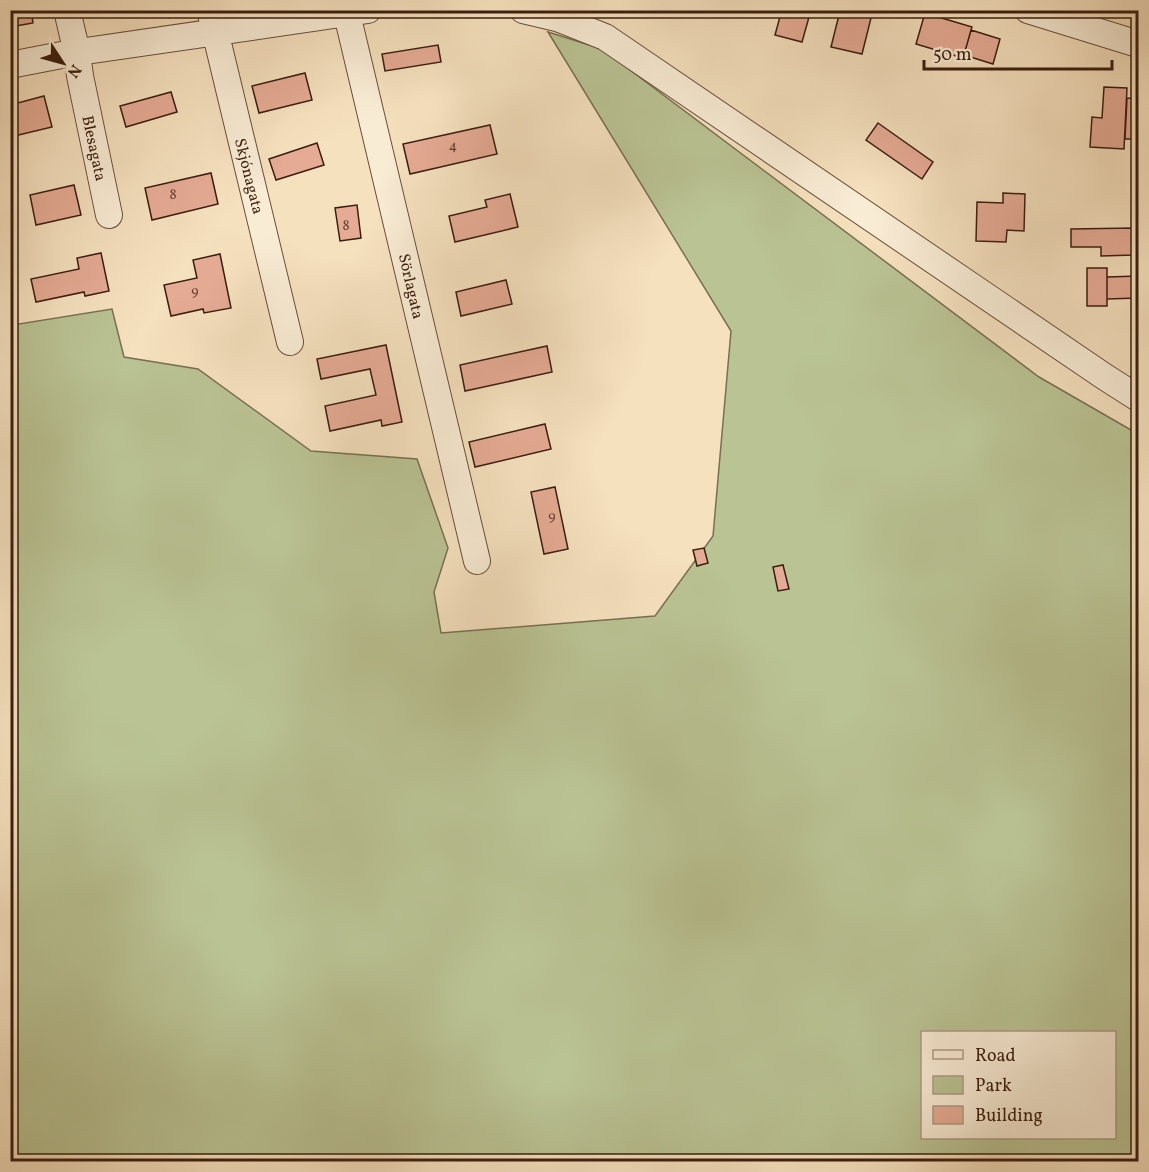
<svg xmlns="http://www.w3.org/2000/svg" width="1149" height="1172" font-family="Vollkorn,serif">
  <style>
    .green { fill: #bac394; stroke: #7a7051; stroke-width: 1.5; fill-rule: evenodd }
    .building { fill: #e6ab95; stroke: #3a1e0e; stroke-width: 1.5 }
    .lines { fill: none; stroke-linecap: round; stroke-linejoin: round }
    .street-casing { stroke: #694f3a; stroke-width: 28 }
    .street { stroke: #f9ecd5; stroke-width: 26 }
    .labels { text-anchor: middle; stroke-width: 4.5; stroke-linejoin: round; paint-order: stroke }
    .number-label { font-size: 14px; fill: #654130 }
    .street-label { font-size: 16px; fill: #3a1e0e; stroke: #f9ecd5 }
  </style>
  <rect width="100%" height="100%" fill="#f6e1bf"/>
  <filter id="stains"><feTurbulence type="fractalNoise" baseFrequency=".00333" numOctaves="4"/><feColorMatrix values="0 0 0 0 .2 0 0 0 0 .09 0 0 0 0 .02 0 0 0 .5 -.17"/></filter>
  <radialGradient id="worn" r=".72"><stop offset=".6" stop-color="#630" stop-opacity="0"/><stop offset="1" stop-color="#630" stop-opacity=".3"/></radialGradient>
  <!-- green -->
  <path class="green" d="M548,32L602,49L1039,377L1138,434V1161H11L10,316L13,325L112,309L124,357L198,369L311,451L417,459L448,548L434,592L441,633L655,616L713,536L731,331ZM922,1032H1114V1138H922Z"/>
  <!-- building -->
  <path class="building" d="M10,10H31L33,23L10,27Z
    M97,10H119L98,16Z
    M129,10H152V11L131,16Z
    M789,10H811L802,42L775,35L781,13L788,15Z
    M850,10H873L862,54L831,47L839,15L848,17Z
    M925,13L972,27L963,58L916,44Z
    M971,30L1000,39L993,64L964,55Z
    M438,45L441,62L385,71L382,54Z
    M305,73L312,100L259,113L252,86Z
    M1104,87L1127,88L1124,149L1090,147L1092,117L1102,118Z
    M171,92L177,112L126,127L120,106Z
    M44,96L52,127L10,137V105Z
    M1127,98L1138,99V139H1125Z
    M878,123L933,162L922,179L866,140Z
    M490,125L497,154L410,174L403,144Z
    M317,143L324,165L276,180L269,159Z
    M211,173L218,204L152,220L145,188Z
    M74,185L81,215L36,225L30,195Z
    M1003,193L1025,194L1024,231L1007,230L1006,242L976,241L977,202L1003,203Z
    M510,194L518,227L455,242L449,216L487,207L485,200Z
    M357,205L361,238L340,241L335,208Z
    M1133,228L1134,255L1101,256V247H1071V229Z
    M101,253L109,291L85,296L84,292L36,302L31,279L79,269L77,258Z
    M220,254L231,308L204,313L203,309L171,316L164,285L197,278L193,260Z
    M1087,268H1107V306H1087Z
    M1138,276V298L1107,299V277Z
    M506,280L512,304L461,316L456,292Z
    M386,345L402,422L382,426L381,420L330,431L325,406L376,395L370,369L321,379L317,359Z
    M547,346L552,372L465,391L460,365Z
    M545,424L551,449L475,467L469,442Z
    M555,487L568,549L544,554L531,492Z
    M704,548L708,563L697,566L693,550Z
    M783,565L789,589L778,591L773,567Z"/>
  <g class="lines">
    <!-- street casing -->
    <g class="street-casing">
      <path id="street" d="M67,10L77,53L80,76L109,215
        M210,10L290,342
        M346,10L477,561
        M523,10L557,18L605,37L1105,377L1138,398
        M1028,10L1138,44
        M10,65L72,53L368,10"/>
    </g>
    <!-- street -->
    <use href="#street" class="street"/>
  </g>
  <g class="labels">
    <!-- number labels -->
    <g class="number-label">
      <text x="453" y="150">4</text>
      <text x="173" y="199">8</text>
      <text x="346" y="230">8</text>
      <text x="195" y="295">9</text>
      <text x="552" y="520">9</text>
    </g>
    <!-- street labels -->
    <g class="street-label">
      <text transform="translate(95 148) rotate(78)" y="6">Blesagata</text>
      <text transform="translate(250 176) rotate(76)" y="6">Skjónagata</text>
      <text transform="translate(412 286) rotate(77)" y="6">Sörlagata</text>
    </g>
  </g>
  <!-- margin -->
  <rect width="1149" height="1172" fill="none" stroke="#f6e1bf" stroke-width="36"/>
  <rect x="12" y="12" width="1125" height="1148" fill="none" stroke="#3a1e0e" stroke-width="3"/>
  <rect x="18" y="18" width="1113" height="1136" fill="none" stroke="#3a1e0e" stroke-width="1.5"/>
  <!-- legend -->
  <rect x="921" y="1031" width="195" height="108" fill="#f9ecd5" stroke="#ad9a85" stroke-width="1.5"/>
  <rect x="933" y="1050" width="30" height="9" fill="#f9ecd5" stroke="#ad9a85" stroke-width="1.5"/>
  <text x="975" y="1061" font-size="18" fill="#3a1e0e">Road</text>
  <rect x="933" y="1076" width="30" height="18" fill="#bac394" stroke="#ad9a85" stroke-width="1.5"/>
  <text x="975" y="1091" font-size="18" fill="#3a1e0e">Park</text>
  <rect x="933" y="1106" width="30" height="18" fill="#e6ab95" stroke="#ad9a85" stroke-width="1.5"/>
  <text x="975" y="1121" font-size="18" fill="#3a1e0e">Building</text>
  <!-- north arrow -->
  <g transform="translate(63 63) rotate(126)" stroke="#f9ecd5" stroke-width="4.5" paint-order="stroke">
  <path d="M0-4.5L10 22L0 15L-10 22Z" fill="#3a1e0e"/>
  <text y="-9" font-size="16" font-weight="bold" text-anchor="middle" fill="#3a1e0e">N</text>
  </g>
  <!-- scale -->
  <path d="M924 60v9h188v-9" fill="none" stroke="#3a1e0e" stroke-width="3"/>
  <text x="933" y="60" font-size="18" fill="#3a1e0e" stroke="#f9ecd5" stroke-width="4.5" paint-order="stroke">50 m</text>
  <rect width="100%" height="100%" filter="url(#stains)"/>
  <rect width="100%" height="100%" fill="url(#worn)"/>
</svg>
